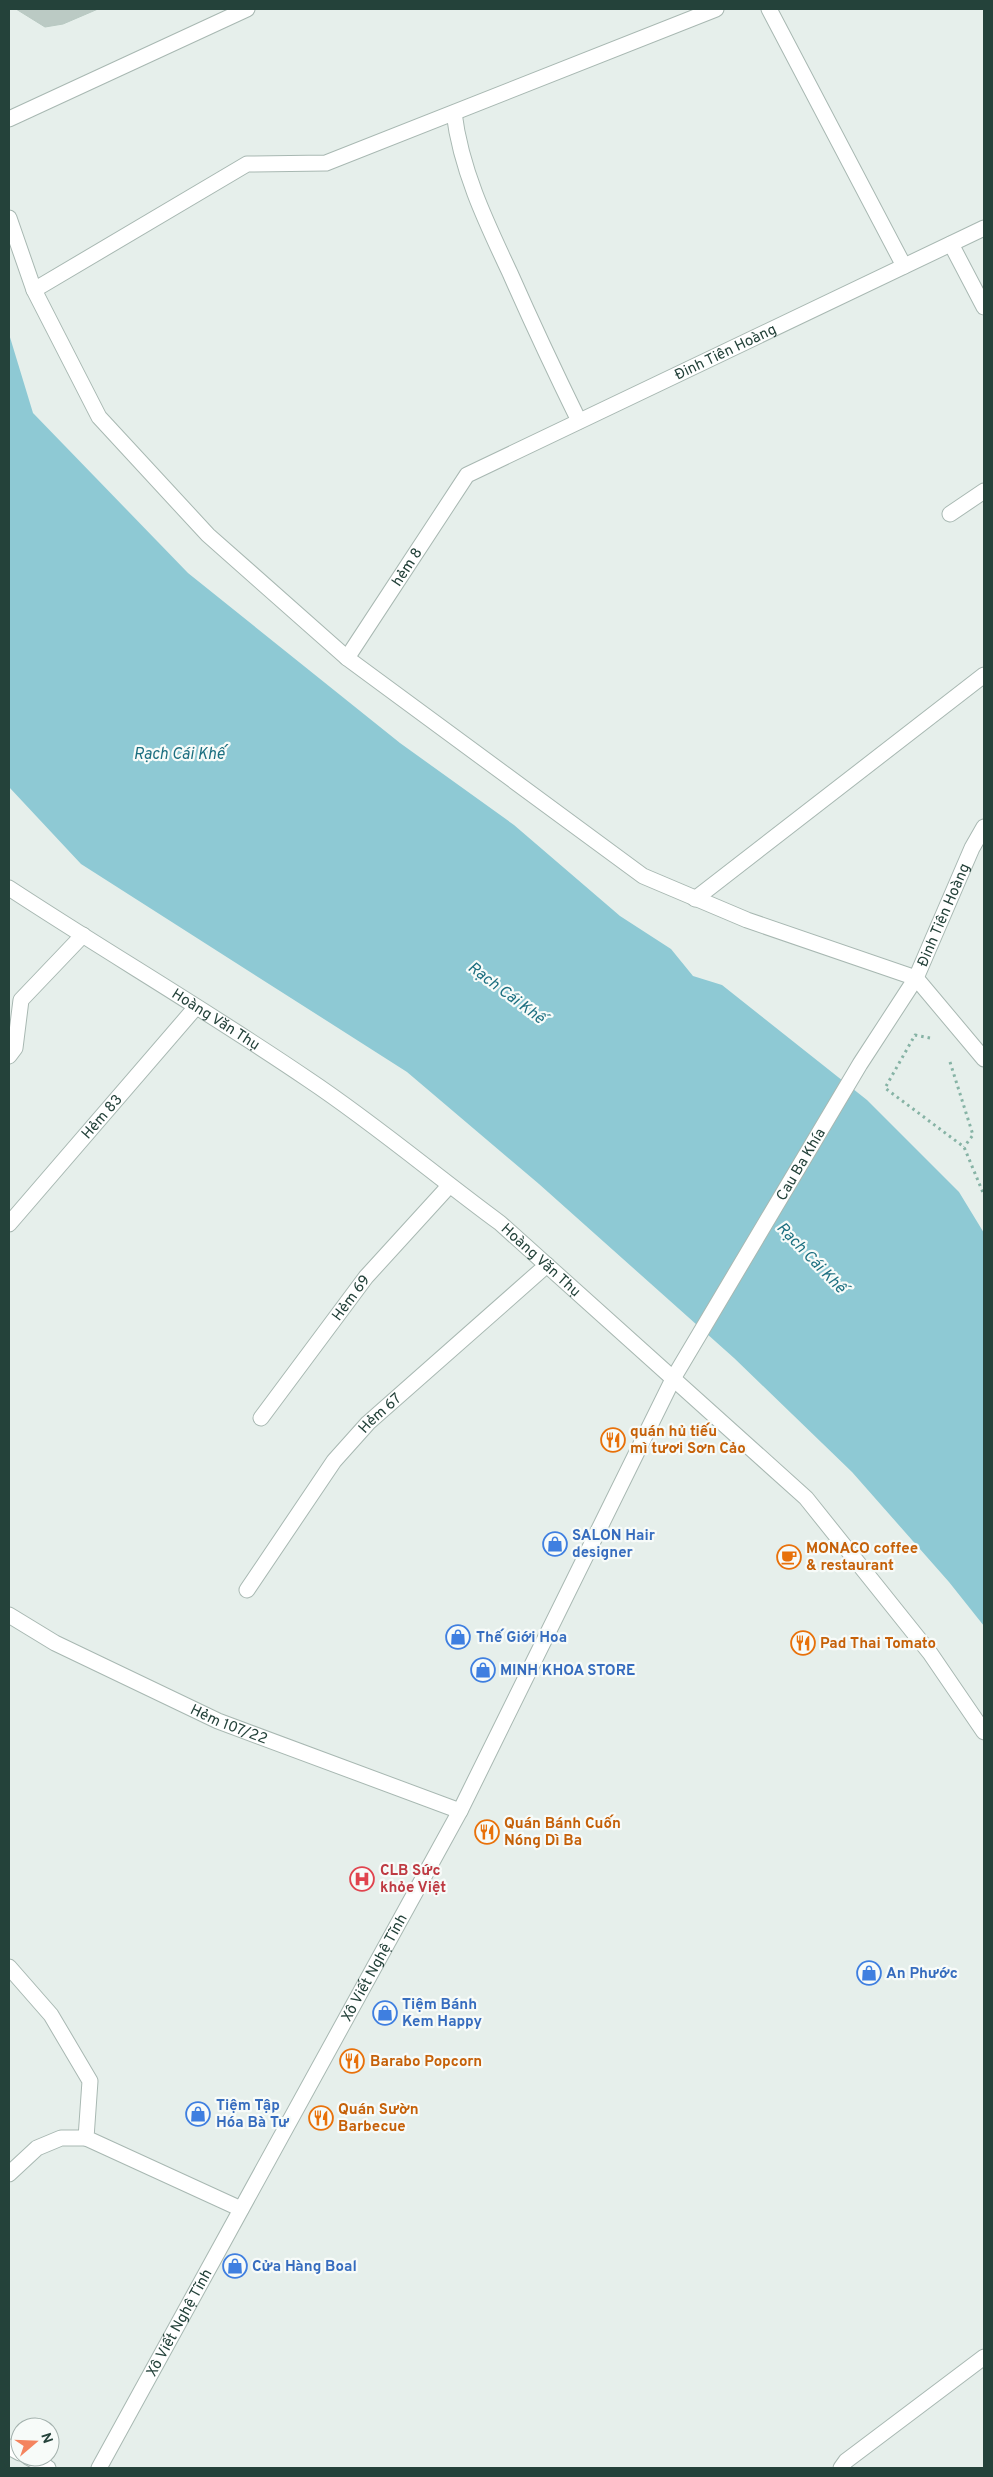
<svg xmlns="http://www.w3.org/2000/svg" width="993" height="2477" font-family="Overpass,sans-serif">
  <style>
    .water { fill: #8ec9d4 }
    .building { fill: #bbcac4; stroke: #b8c9c2 }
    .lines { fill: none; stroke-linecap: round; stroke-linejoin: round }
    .minor-casing { stroke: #a8b8b2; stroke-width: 17 }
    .path { stroke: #86b3a5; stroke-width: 3; stroke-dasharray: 2.5 4; stroke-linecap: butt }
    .minor { stroke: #fff; stroke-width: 15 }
    .labels { text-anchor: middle; stroke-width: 4.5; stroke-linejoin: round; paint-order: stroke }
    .street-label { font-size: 15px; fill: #24423a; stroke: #f7fbf9 }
    .food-label { font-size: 15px; font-weight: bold; fill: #c56008; stroke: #f7fbf9; text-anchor: start }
    .shop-label { font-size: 15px; font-weight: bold; fill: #366cbe; stroke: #f7fbf9; text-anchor: start }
    .health-label { font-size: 15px; font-weight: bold; fill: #be3a42; stroke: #f7fbf9; text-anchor: start }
    .water-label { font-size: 16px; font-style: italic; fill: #1c6f80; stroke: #f7fbf9 }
  </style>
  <rect width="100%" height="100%" fill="#e6efeb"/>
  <!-- water -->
  <path class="water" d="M9,334L33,413L188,573L400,743L514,825L620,916L671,949L693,976L722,985L867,1100L959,1192L984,1233V1626L949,1582L852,1472L734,1358L539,1184L407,1072L81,864L9,787Z"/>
  <!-- building -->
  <path class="building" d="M16,9H98L63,24L45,27Z"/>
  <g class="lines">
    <!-- minor casing -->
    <g class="minor-casing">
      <g id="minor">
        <path d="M769,9L904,266"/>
        <path d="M454,113C461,170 486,222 510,273C532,323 555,372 579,421"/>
        <path d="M9,119L247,9"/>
        <path d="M9,218L34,290L99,417L208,535L347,658L643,876L747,920L916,978L984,1059"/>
        <path d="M951,244L984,307"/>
        <path d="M34,290L247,164L326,163L716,9"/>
        <path d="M950,514L984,491"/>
        <path id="s1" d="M347,658L467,475L984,228"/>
        <path id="s2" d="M9,888C108,953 211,1013 309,1080C375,1124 436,1176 500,1223L806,1498L930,1653L984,1732"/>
        <path d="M695,899L984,675"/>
        <path d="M9,1056L15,1048L21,1000L83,935"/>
        <path id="s3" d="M9,1224L196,1007"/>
        <path id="s4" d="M261,1418L366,1277L449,1186"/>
        <path id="s5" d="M247,1590L334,1461L368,1423L547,1265"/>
        <path id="s6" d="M9,1615L55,1643L218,1721L460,1811"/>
        <path d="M9,1967L51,2015L90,2081L86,2138L241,2209"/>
        <path d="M9,2174L37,2148L61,2138H86"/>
        <path d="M9,2447L20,2453"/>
        <path d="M28,2457L48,2468"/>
        <path id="s7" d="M99,2468L460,1811L674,1377L860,1064L916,978L972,848L984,827"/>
        <path d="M841,2468L846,2461L984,2357"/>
      </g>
    </g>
    <!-- path -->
    <path class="path" d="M930,1038L915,1035L885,1088L964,1147L984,1195
      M950,1062L973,1135L964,1147"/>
    <!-- minor -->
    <use href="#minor" class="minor"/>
  </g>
  <!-- icons -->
  <defs>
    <g id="restaurant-ring" transform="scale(1.25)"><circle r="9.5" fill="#f7fbf9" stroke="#e8710a" stroke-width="1.5"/><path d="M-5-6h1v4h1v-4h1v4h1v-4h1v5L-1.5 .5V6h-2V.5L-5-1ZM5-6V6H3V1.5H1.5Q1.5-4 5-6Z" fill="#e8710a"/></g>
    <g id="shop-ring" transform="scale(1.25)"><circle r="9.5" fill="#f7fbf9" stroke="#3f7fe0" stroke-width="1.5"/><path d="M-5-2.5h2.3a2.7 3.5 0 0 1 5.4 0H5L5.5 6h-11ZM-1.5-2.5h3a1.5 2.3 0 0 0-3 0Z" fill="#3f7fe0"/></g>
    <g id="cafe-ring" transform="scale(1.25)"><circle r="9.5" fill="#f7fbf9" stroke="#e8710a" stroke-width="1.5"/><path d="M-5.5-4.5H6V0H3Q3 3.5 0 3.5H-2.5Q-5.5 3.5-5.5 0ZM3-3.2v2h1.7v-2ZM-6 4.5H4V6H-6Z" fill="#e8710a"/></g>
    <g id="hospital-ring" transform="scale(1.25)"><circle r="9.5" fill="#f7fbf9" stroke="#e0444e" stroke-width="1.5"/><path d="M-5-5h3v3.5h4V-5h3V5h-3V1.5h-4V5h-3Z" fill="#e0444e"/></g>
  </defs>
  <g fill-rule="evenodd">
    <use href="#restaurant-ring" x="613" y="1440"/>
    <use href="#shop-ring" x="555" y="1544"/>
    <use href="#cafe-ring" x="789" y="1557"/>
    <use href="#shop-ring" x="458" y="1637"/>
    <use href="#restaurant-ring" x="803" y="1643"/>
    <use href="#shop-ring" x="483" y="1670"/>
    <use href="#restaurant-ring" x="487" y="1832"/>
    <use href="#hospital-ring" x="362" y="1879"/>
    <use href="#shop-ring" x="869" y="1973"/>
    <use href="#shop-ring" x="385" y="2013"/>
    <use href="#restaurant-ring" x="352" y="2061"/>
    <use href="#shop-ring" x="198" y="2114"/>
    <use href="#restaurant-ring" x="321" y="2118"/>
    <use href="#shop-ring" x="235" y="2266"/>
  </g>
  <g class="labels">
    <!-- street labels -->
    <g class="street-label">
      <text dy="5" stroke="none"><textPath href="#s1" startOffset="505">Đinh Tiên Hoàng</textPath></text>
      <text dy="5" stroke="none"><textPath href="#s1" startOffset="109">hẻm 8</textPath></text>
      <text dy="5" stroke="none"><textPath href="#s7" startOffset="1769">Đinh Tiên Hoàng</textPath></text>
      <text dy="5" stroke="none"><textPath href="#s2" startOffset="245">Hoàng Văn Thụ</textPath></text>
      <text dy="5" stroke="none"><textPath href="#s3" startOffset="142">Hẻm 83</textPath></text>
      <text dy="5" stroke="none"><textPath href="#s7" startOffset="1481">Cau Ba Khía</textPath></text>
      <text dy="5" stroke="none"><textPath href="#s2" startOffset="650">Hoàng Văn Thụ</textPath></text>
      <text dy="5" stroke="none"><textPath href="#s4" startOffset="150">Hẻm 69</textPath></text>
      <text dy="5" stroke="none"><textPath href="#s5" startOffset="222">Hẻm 67</textPath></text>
      <text dy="5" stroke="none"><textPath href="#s6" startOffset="246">Hẻm 107/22</textPath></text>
      <text dy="5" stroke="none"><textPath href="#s7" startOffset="571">Xô Viết Nghệ Tĩnh</textPath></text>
      <text dy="5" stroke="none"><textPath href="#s7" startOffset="166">Xô Viết Nghệ Tĩnh</textPath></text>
    </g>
    <!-- food labels -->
    <g class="food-label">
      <text x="630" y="1436">quán hủ tiếu<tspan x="630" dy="17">mì tươi Sơn Cảo</tspan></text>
      <text x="806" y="1553">MONACO coffee<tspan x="806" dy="17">&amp; restaurant</tspan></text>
      <text x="820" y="1648">Pad Thai Tomato</text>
      <text x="504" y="1828">Quán Bánh Cuốn<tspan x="504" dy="17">Nóng Dì Ba</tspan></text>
      <text x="370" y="2066">Barabo Popcorn</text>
      <text x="338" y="2114">Quán Sườn<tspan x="338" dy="17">Barbecue</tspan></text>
    </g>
    <!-- shop labels -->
    <g class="shop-label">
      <text x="572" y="1540">SALON Hair<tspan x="572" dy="17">designer</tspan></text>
      <text x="476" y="1642">Thế Giới Hoa</text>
      <text x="500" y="1675">MINH KHOA STORE</text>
      <text x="886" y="1978">An Phước</text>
      <text x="402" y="2009">Tiệm Bánh<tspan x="402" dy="17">Kem Happy</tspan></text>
      <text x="216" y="2110">Tiệm Tập<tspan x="216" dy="17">Hóa Bà Tư</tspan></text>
      <text x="252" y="2271">Cửa Hàng Boal</text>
    </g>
    <!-- health labels -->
    <g class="health-label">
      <text x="380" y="1875">CLB Sức<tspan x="380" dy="17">khỏe Việt</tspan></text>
    </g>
    <!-- water labels -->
    <g class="water-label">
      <text x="179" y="759">Rạch Cái Khế</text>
      <text transform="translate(507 992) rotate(37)" y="6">Rạch Cái Khế</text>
      <text transform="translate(812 1257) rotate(46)" y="6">Rạch Cái Khế</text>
    </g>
  </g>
  <!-- border -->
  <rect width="993" height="2477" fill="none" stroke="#24423a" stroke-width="20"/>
  <!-- north arrow -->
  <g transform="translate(35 2442) rotate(71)"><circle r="24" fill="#f7fbf9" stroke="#a3b1ad"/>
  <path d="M0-4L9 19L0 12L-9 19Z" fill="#f4845f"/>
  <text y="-8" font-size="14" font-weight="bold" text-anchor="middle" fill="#24423a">N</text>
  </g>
</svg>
